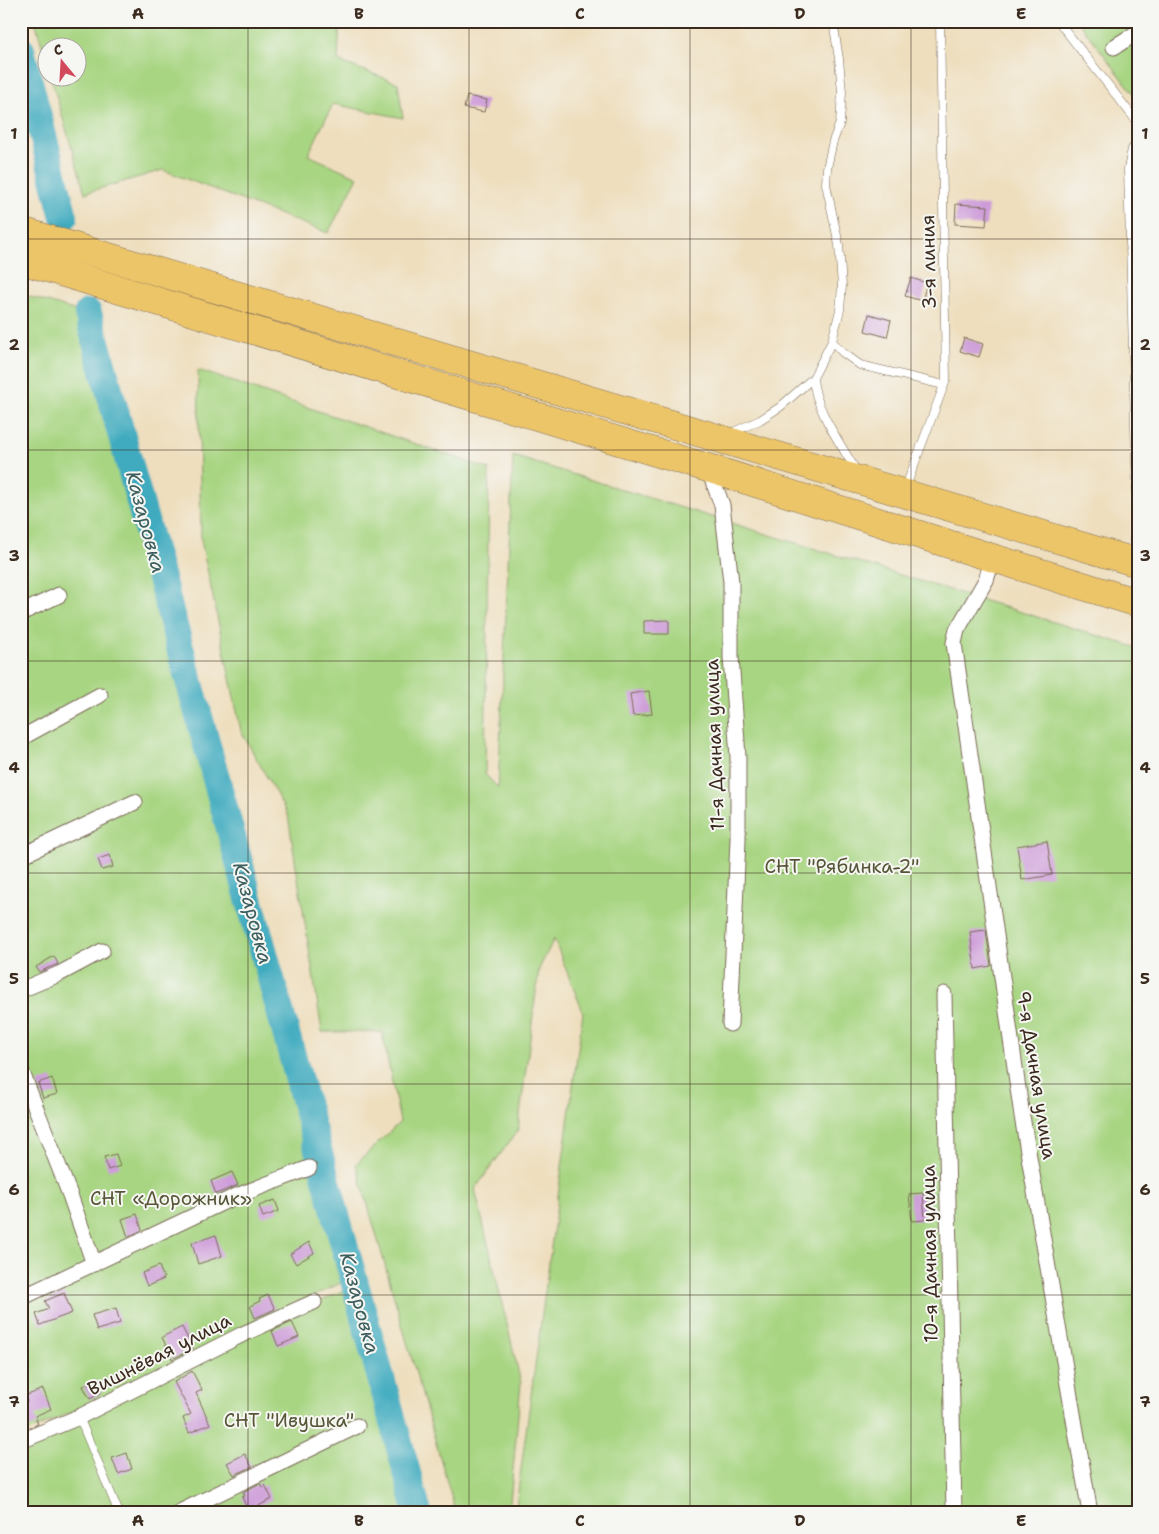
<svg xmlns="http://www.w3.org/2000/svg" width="1159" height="1534" font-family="'Shantell Sans',sans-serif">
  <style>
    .green { fill: #a8d582; stroke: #728050 }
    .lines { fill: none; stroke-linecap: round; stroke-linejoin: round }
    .river { stroke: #40abbf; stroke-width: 28 }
    .building { fill: #ce9dd9 }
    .lane-casing { stroke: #7a6956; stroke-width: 9 }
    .street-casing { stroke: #7a6956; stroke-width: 17 }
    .highway-casing { stroke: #7a6956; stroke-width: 29 }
    .lane { stroke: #fff; stroke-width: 8 }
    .street { stroke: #fff; stroke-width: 15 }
    .highway { stroke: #edc569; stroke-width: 28 }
    .grid { fill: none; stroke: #3b2a1e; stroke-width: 1; stroke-opacity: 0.55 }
    .labels { text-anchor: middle; stroke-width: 4; stroke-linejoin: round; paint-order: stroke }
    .street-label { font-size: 19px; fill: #3b2a1e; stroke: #f6f6f2 }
    .park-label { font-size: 19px; fill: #565537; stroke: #f6f6f2 }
    .water-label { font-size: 20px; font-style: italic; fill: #3d5e5e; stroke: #f6f6f2 }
    .neatline { fill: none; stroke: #3b2a1e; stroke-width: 2 }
    .grid-label { font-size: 16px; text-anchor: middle; font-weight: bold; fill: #3b2a1e }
  </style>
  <rect width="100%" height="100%" fill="#f6f6f2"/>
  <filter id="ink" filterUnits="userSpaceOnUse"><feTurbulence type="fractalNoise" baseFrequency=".02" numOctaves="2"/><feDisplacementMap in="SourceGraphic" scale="10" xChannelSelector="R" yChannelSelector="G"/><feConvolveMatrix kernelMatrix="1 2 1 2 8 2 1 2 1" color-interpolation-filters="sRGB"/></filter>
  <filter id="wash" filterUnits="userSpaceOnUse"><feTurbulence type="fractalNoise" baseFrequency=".0096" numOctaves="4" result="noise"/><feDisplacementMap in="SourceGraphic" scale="20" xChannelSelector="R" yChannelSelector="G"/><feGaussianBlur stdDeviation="1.12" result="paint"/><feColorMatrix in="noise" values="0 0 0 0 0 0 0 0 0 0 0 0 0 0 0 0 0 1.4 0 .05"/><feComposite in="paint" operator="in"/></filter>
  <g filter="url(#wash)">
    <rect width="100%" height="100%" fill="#eedebd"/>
    <!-- green -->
    <path class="green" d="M35,21H340L338,61L398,83L403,118L333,104L308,155L358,177L328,233L163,170L85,193L51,78H78V48H48L47,64Z
      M1078,21H1138V99Z
      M21,294L80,312L349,1279L88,1405L21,1435Z
      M198,370L489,469L485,774L498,788L513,456L1138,648V1513H515L583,1012L554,939L539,969L518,1130L475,1189L521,1383L509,1513H456L356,1164L400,1122L382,1032H322L288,815L241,731L201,540Z
      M350,1287L412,1513H21V1447Z"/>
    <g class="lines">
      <!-- river -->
      <path class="river" d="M21,50L64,217
        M88,313L418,1513"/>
    </g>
    <g id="blocks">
      <!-- building -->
      <path class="building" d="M467,96L487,100L484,112L464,108Z
        M956,204L988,206L986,226L955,224Z
        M911,278L927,283L922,301L905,296Z
        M869,314L891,320L887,337L865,331Z
        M964,338L983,344L979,357L960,351Z
        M669,620V634H644V621Z
        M649,691L652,714L633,716L630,694Z
        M1047,841L1052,875L1022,880L1017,846Z
        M110,855L113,867L102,870L98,859Z
        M986,930L991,966L975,969L970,932Z
        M54,956L58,964L39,972L36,967Z
        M52,1078L57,1094L43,1098L38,1083Z
        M116,1154L120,1166L108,1170L104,1157Z
        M232,1172L238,1185L216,1194L211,1181Z
        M923,1193L925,1220L912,1221L909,1194Z
        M275,1200L279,1211L263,1217L259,1206Z
        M137,1214L142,1230L128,1237L122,1219Z
        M216,1235L222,1256L198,1264L192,1243Z
        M309,1242L314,1253L296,1264L290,1254Z
        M159,1266L164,1279L147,1286L142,1273Z
        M64,1293L72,1313L40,1325L36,1314L49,1309L45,1301Z
        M268,1295L275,1309L255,1318L250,1306L260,1301L259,1299Z
        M116,1308L120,1323L97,1330L92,1315Z
        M292,1322L299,1337L278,1346L272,1331Z
        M182,1327L193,1349L172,1359L162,1337Z
        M192,1371L202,1390L196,1393L210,1424L189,1433L183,1418L191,1414L174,1382Z
        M95,1380L101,1393L90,1399L83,1386Z
        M43,1389L51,1409L35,1416L38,1424L24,1430L21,1422V1404L27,1402L25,1396Z
        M127,1453L132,1469L118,1474L112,1458Z
        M245,1454L252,1467L234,1475L227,1463Z
        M260,1483L262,1487L265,1485L272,1499L248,1511L242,1497L245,1496L243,1492Z"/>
    </g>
  </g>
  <g filter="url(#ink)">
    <use href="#blocks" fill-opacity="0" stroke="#7a6956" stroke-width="1"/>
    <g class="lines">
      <!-- lane casing -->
      <g class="lane-casing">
        <path id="lane" d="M1058,21L1138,123
          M832,341L842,352L860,365L944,385
          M813,378C815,410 841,444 857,472
          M729,434L760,420L780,407L813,378L832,341L840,310L842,286L839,245L826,184L827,168L833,141L840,123L842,92L839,59L833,21
          M905,489L946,380L940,21
          M1133,557L1137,498L1128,169L1132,149L1138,142
          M79,1417L119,1513"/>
      </g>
      <!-- street casing -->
      <g class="street-casing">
        <path id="street" d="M1114,47L1138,32
          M708,468L722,505L731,582V657L738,757V839L730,1024
          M993,558L986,580L957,630L954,643L1022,1116L1090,1513
          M21,613L59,595
          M21,738L100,695
          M21,856L135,802
          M21,990L59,974L102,951
          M944,994L954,1513
          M21,1070L70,1195L94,1264
          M21,1298L234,1197L309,1168
          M21,1441L79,1417L243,1334L314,1302
          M178,1513L357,1426"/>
      </g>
      <!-- highway casing -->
      <g class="highway-casing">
        <path id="highway" d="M21,231L1138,563
          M21,260L708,468L993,558L1138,603"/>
      </g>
      <!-- lane -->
      <use href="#lane" class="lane"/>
      <!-- street -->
      <use href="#street" class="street"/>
      <!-- highway -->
      <use href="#highway" class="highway"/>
    </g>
  </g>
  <!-- grid -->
  <path class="grid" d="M248,21V1513M469,21V1513M690,21V1513M911,21V1513M21,239H1138M21,450H1138M21,661H1138M21,873H1138M21,1084H1138M21,1295H1138"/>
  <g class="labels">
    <!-- street labels -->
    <g class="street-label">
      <text transform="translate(928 262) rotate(-91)" y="7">3-я линия</text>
      <text transform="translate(714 745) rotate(-92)" y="7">11-я Дачная улица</text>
      <text transform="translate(1037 1075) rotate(81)" y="7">9-я Дачная улица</text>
      <text transform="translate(929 1254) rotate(-91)" y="7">10-я Дачная улица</text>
      <text transform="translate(159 1354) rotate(-27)" y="7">Вишнёвая улица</text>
    </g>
    <!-- park labels -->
    <g class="park-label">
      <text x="842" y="873">СНТ "Рябинка-2"</text>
      <text x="171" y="1205">СНТ «Дорожник»</text>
      <text x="289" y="1427">СНТ "Ивушка"</text>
    </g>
    <!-- water labels -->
    <g class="water-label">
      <text transform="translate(146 522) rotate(75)" y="7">Казаровка</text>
      <text transform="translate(253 913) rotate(75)" y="7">Казаровка</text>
      <text transform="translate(360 1303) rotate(75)" y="7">Казаровка</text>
    </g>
  </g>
  <!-- margin -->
  <rect width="1159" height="1534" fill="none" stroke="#f6f6f2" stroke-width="55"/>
  <!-- north arrow -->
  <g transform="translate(62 62) rotate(342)"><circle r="24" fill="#f6f6f2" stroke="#aba49d"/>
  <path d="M0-4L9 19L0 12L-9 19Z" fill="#d1495b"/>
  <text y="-8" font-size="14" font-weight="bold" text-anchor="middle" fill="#3b2a1e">С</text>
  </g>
  <rect x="28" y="28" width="1104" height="1478" class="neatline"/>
  <g class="grid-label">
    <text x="138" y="19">A</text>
    <text x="359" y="19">B</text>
    <text x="580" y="19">C</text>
    <text x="800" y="19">D</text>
    <text x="1021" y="19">E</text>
    <text x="14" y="139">1</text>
    <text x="1145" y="139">1</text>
    <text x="14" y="350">2</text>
    <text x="1145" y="350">2</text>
    <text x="14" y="561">3</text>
    <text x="1145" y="561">3</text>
    <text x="14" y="773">4</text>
    <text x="1145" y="773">4</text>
    <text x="14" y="984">5</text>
    <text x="1145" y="984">5</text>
    <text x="14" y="1195">6</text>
    <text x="1145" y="1195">6</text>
    <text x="14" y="1407">7</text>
    <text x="1145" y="1407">7</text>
    <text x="138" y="1526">A</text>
    <text x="359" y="1526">B</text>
    <text x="580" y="1526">C</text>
    <text x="800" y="1526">D</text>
    <text x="1021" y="1526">E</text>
  </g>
</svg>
